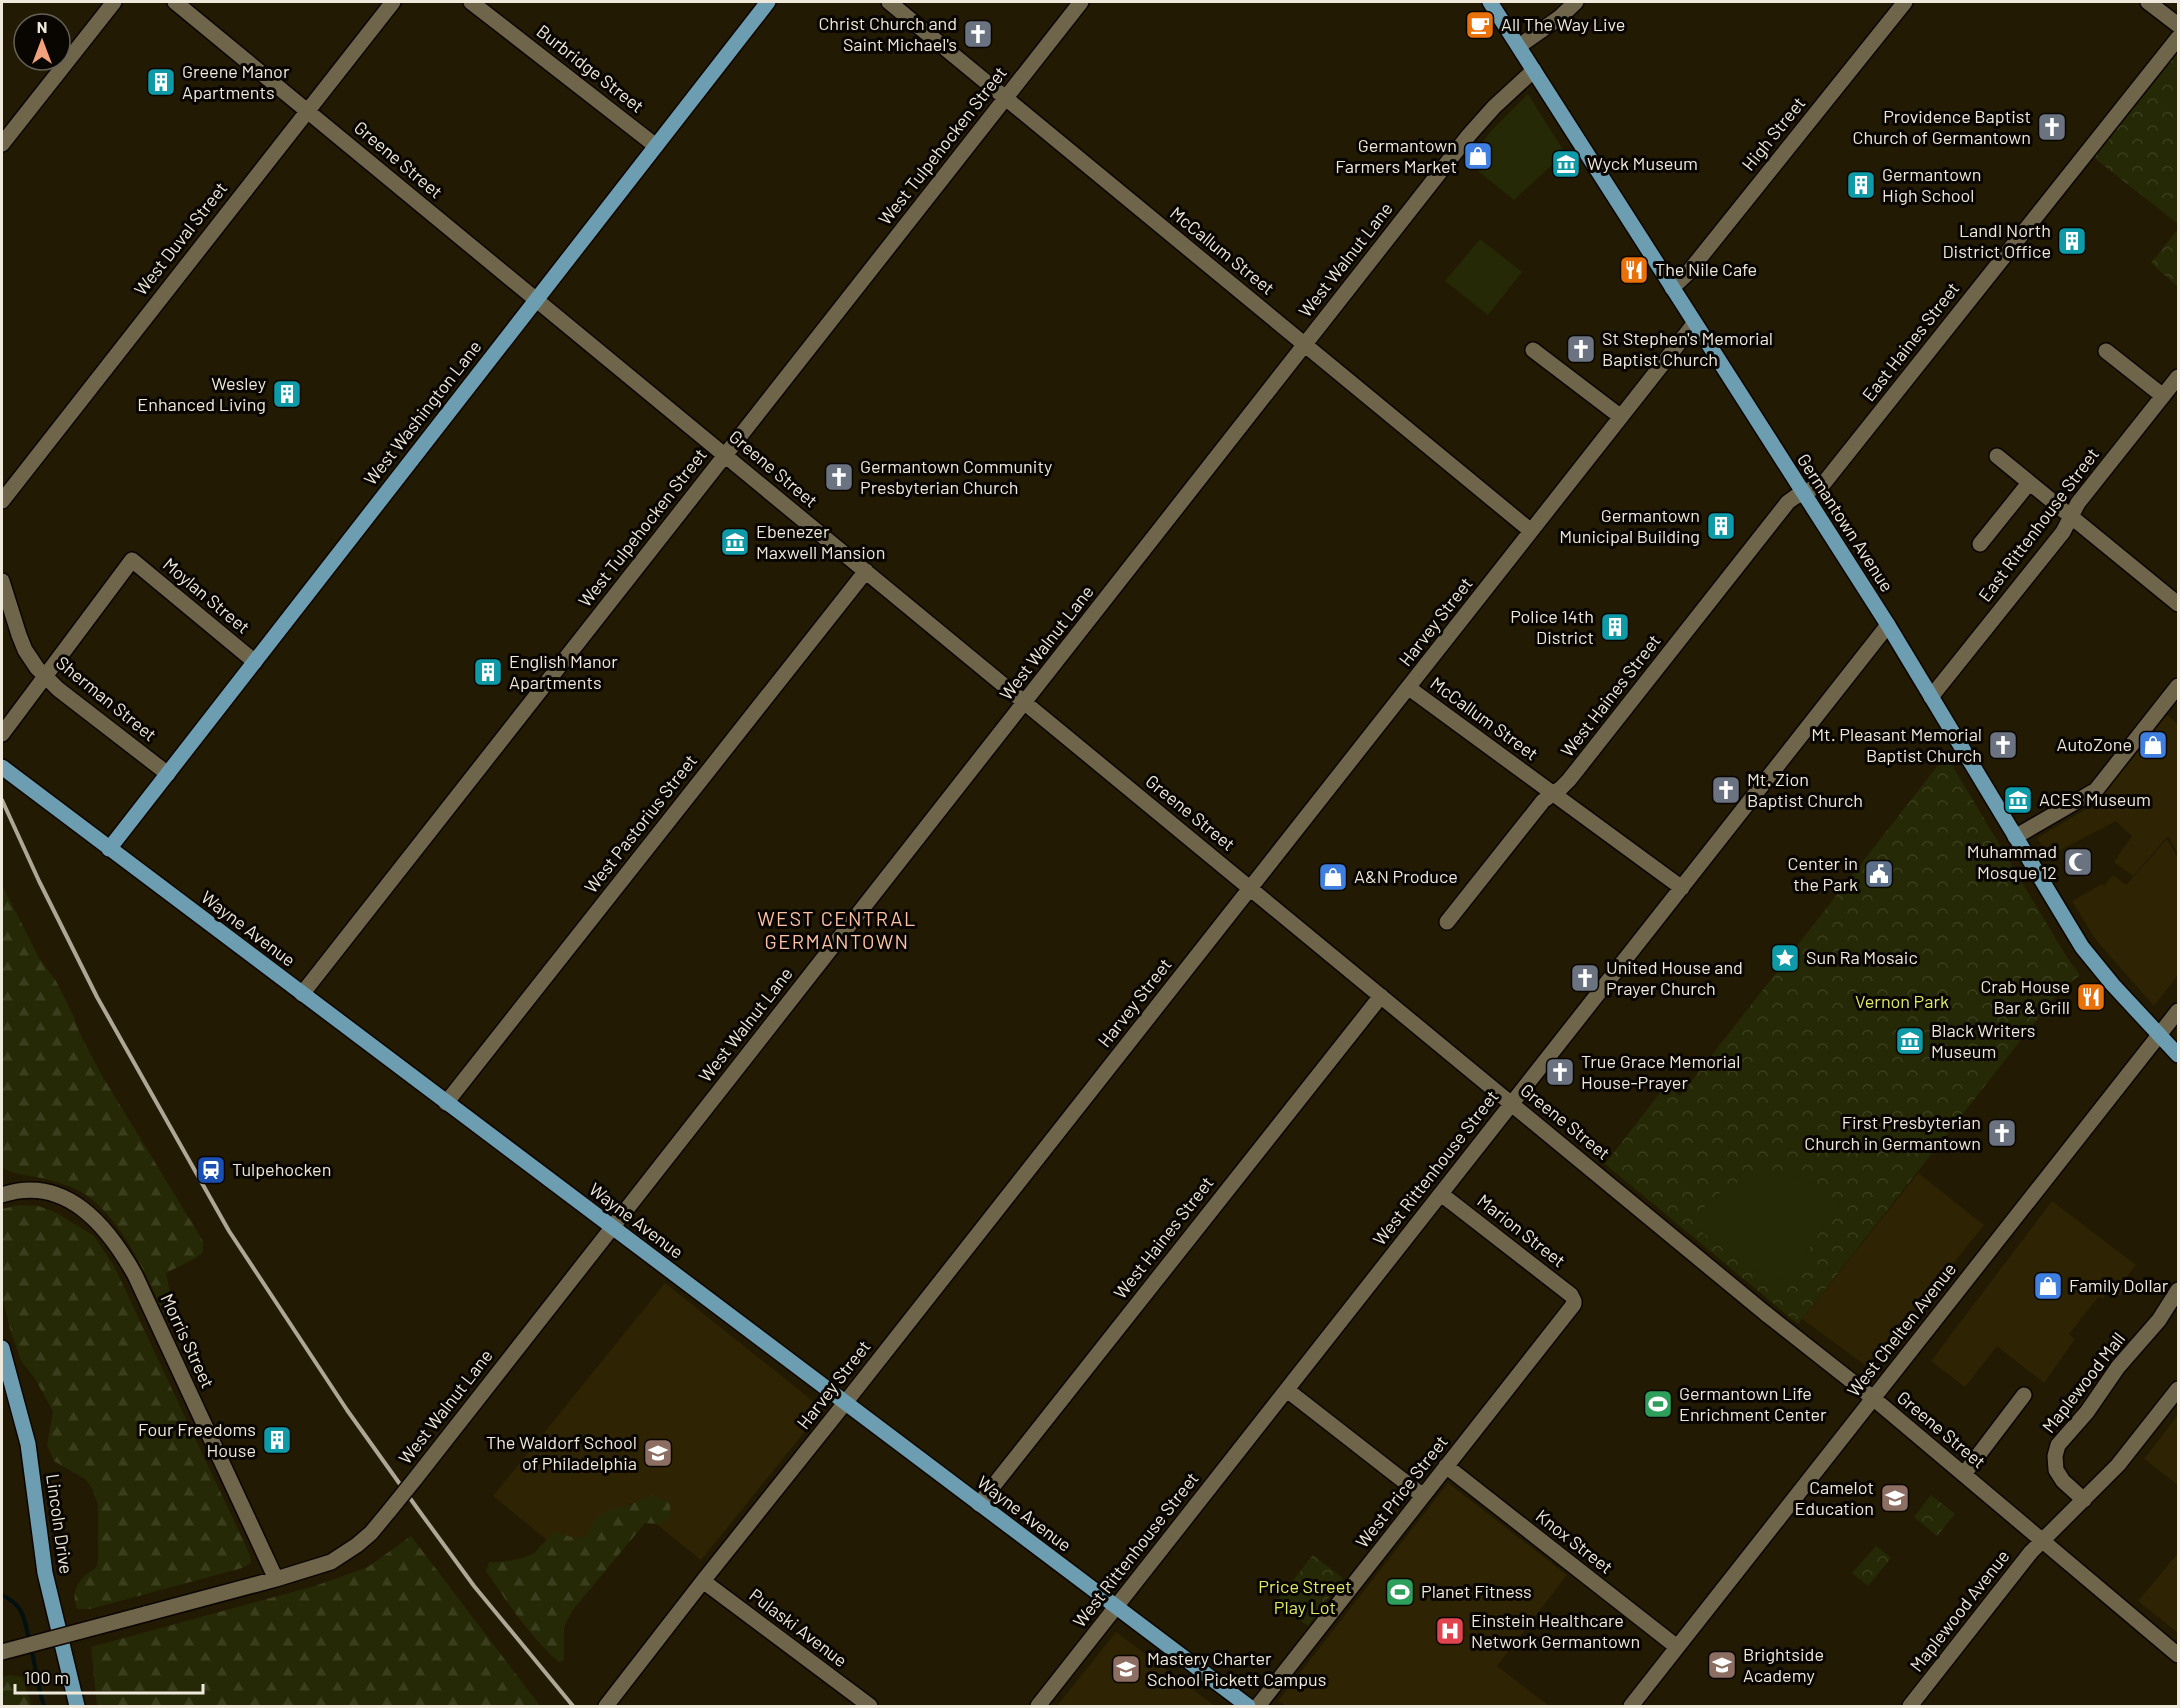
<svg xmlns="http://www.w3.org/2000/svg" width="2180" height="1708" font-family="Barlow,sans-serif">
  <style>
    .built { fill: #2e2303 }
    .forest { fill: url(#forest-firs) }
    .park { fill: url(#park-crowns) }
    .garden { fill: #262905 }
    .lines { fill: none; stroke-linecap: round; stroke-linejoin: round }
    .stream { stroke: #011011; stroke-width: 4 }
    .minor-casing { stroke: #0c0500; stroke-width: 18 }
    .major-casing { stroke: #0c0500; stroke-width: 18 }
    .minor { stroke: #6e654b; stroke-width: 15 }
    .major { stroke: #6d9db0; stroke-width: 15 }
    .rail { stroke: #aea796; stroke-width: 4 }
    .minor-bridge-casing { stroke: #0c0500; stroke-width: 18; stroke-linecap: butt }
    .minor-bridge { stroke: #6e654b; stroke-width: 15 }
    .labels { text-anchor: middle; stroke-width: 6; stroke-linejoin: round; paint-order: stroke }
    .poi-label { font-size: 18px; fill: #efe9db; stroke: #090601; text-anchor: start }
    .street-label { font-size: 18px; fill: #efe9db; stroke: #090601 }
    .park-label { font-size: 18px; fill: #dfea68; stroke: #090601 }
    .neighbourhood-label { font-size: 20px; letter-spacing: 1.5px; fill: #ffc2a6; stroke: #090601 }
  </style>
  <defs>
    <pattern id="forest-firs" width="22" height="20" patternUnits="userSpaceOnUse" patternTransform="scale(1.5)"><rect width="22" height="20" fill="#262905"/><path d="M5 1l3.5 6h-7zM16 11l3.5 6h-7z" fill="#3b3e1d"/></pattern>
    <pattern id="park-crowns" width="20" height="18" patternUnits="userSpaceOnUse" patternTransform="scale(1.5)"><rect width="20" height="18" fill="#262905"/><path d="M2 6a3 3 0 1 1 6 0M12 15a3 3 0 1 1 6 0" fill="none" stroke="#3b3e1d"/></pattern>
  </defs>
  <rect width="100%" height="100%" fill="#221a03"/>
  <!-- built -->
  <path class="built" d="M2167,715L2178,724V853L2168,836L2133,876L2114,862L2132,836L2116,821L2049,856L2037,838L2095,804Z
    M2167,839L2178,858V975L2154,1006L2096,940L2072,901L2102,884L2104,886L2113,875L2126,885Z
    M1918,1173L1984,1225L1869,1368L1802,1319Z
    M2052,1201L2136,1265L2125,1279L2129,1283L2120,1296L2110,1288L2103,1299L2099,1296L2069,1334L2075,1339L2044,1383L1997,1346L1965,1387L1931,1361Z
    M665,1283L823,1409L701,1560L630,1503L579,1566L493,1496Z
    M2178,1415V1485L2144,1459Z
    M1448,1483L1567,1575L1497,1666L1549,1706H1286L1278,1701Z
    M2178,1553V1633L2138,1601Z
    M1116,1632L1215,1706H1057Z"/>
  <!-- forest -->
  <path class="forest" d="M2,885L39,958L56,981L73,1015L80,1034L101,1074L203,1241V1252L194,1259L166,1273L170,1293L179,1316L176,1326L172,1325L164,1314C145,1271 115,1203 69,1186C60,1183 51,1180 42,1178C27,1175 15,1175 2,1168Z
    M19,1205L38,1206L55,1212L94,1236L114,1266L250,1555L251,1563L242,1568L90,1609H77C70,1589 79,1578 96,1568L98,1559V1505L92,1488L85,1479L54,1461L47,1446L53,1411L34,1377L21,1361L11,1332L2,1297V1209Z
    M652,1495L671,1504L668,1521L659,1524L645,1523L572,1611L564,1627V1660L559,1662C530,1637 508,1603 486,1571L489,1562C500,1563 527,1559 535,1552C542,1545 547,1538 556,1532L571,1537L585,1538L595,1519L609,1510L630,1505Z
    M411,1536L540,1706H97L91,1647L315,1586L368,1567Z
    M9,1675L22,1677L32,1706H2V1678Z"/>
  <!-- park -->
  <path class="park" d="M2178,49V224L2093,157Z
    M2178,229V287L2151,263Z
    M1946,755L2066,956L2080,975L2066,986L2065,985L2053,999L1798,1324L1605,1164L1666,1085L1680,1096Z
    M1931,1495L1955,1514L1937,1536L1914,1517Z
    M1876,1546L1891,1558L1868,1586L1852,1573Z
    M1313,1555L1343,1578L1308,1626L1276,1602Z"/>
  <!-- garden -->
  <path class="garden" d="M1528,94L1565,153L1514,200L1467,162L1492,130Z
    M1480,239L1522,272L1488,315L1445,281Z
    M1765,1174C1795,1174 1819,1182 1840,1204L1789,1277L1769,1281L1692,1225C1708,1197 1732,1180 1765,1174Z
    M1291,1583L1322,1607L1308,1626L1276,1602Z"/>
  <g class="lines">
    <!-- stream -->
    <path class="stream" d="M2,1595C24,1606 24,1617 29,1640
      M31,1647C36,1668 37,1686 44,1706"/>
    <!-- minor casing -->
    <g class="minor-casing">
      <path id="minor" d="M175,2L1765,1313L1873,1398L2178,1655
        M471,2L656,146
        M889,2L1531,531
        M2148,2L2178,25
        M1519,46L1559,18L1576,2
        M2,144L114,2
        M1672,288L1687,274L1905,2
        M1533,350L1621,417
        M2106,351L2163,396
        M1997,456L2178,604
        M2,501L393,2
        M1980,544L2029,483
        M2,581L19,635L25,650L37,668L58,689L168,774
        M1409,688L1682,888
        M1931,697L2063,532L2078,503L2178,377
        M2,734L132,560L255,662
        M2015,837L2096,790L2178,686
        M1447,922L1543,801L1561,788L1569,780L1788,502L1795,497L1824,483L2178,38
        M302,994L1081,2
        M446,1103L866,571
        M2,1195C65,1174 107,1225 135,1275L276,1579
        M1287,1390L1423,1496
        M1446,1466L1677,1647
        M1964,1474L2024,1395
        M415,1479L1469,135L1494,107L1534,70
        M2084,1500L2063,1481L2056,1470L2055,1456L2058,1445L2087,1412L2118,1367L2159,1320L2178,1290
        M979,1504L1381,996
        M703,1581L870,1706
        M145,1614L276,1579L331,1562L357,1545L371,1533L390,1510
        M606,1706L703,1581L845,1403L1694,324
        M1038,1706L1888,625
        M1258,1706L1574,1304V1301L1571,1295L1441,1194
        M1631,1706L2178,1011
        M1910,1706L2031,1552L2118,1465L2178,1389"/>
    </g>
    <!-- major casing -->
    <g class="major-casing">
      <path id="major" d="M1490,2L1888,625L2082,947L2113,985L2178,1055
        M2,767L1248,1706
        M109,849L768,2
        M2,1348L28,1444L45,1573L77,1706"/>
    </g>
    <!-- minor -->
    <use href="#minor" class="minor"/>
    <!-- major -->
    <use href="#major" class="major"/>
    <!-- rail -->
    <path class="rail" d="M2,800L39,881L97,997L229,1231L347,1410L417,1508L474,1586L573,1706"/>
    <!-- minor-bridge casing -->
    <g class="minor-bridge-casing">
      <path id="minor-bridge" d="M390,1510L415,1479
        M2,1652L145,1614"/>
    </g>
    <!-- minor-bridge -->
    <use href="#minor-bridge" class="minor-bridge"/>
  </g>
  <!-- icons -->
  <defs>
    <g id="cafe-square" transform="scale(1.5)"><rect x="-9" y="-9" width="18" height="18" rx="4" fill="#e8710a" stroke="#090601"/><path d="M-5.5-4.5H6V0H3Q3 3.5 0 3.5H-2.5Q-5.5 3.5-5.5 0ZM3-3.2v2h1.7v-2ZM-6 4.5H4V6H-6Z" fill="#fff"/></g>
    <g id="church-square" transform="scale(1.5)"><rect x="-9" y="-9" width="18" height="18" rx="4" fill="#6b7280" stroke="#090601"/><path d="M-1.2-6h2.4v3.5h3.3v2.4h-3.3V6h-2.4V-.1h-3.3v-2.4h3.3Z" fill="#fff"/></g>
    <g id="building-square" transform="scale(1.5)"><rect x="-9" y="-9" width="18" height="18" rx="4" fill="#0f9aa8" stroke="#090601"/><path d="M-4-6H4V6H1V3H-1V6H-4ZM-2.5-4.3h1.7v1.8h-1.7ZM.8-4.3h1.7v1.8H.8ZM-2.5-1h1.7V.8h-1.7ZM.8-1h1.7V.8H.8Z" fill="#fff"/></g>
    <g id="shop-square" transform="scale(1.5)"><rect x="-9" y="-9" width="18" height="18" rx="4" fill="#3f7fe0" stroke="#090601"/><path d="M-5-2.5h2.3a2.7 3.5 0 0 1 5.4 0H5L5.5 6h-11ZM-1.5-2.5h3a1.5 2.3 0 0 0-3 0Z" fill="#fff"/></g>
    <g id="museum-square" transform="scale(1.5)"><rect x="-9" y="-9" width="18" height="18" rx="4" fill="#0f9aa8" stroke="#090601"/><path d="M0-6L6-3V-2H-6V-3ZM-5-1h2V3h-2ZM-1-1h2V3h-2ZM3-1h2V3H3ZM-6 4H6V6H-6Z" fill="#fff"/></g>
    <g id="restaurant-square" transform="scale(1.5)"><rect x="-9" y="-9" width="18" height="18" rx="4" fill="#e8710a" stroke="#090601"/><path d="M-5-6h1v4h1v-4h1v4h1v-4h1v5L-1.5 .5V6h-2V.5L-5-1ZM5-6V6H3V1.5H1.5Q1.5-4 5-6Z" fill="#fff"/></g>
    <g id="mosque-square" transform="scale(1.5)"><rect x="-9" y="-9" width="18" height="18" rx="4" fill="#6b7280" stroke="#090601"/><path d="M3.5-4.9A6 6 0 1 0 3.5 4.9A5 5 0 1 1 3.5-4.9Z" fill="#fff"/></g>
    <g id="civic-square" transform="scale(1.5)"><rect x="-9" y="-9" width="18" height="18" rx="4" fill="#5c6f8a" stroke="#090601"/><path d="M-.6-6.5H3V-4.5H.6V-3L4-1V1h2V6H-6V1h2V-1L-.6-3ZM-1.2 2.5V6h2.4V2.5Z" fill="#fff"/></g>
    <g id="sight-square" transform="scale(1.5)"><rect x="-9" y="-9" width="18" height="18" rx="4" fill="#0f9aa8" stroke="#090601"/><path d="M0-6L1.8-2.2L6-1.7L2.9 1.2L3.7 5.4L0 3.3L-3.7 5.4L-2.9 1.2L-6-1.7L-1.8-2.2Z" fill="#fff"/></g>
    <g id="station-square" transform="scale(1.5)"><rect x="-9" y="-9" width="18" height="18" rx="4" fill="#1a4fb4" stroke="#090601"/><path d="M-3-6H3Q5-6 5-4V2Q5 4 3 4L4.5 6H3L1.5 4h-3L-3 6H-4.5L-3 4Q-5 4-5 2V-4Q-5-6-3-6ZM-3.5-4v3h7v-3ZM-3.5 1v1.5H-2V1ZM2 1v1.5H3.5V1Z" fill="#fff"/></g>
    <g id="stadium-square" transform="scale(1.5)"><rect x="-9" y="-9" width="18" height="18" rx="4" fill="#2e9e5b" stroke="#090601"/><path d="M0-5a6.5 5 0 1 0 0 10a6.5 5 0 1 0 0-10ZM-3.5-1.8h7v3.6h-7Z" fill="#fff"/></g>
    <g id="school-square" transform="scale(1.5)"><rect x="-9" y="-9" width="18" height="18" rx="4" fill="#8d6e63" stroke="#090601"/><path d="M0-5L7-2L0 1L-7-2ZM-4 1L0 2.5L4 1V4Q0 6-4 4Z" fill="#fff"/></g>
    <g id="hospital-square" transform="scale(1.5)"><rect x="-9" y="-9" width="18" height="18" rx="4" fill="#e0444e" stroke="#090601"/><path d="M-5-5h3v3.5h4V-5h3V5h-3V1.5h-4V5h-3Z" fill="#fff"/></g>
  </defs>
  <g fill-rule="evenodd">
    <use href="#cafe-square" x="1480" y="25"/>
    <use href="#church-square" x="978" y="34"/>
    <use href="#building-square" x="161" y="82"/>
    <use href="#church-square" x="2052" y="127"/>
    <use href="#shop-square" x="1478" y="156"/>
    <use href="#museum-square" x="1566" y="164"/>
    <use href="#building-square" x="1861" y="185"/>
    <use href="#building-square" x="2072" y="241"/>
    <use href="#restaurant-square" x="1634" y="270"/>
    <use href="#church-square" x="1581" y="349"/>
    <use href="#building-square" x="287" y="394"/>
    <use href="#church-square" x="839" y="477"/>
    <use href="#building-square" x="1721" y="526"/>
    <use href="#museum-square" x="735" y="542"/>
    <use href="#building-square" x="1615" y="627"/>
    <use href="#building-square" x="488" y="672"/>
    <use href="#church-square" x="2003" y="745"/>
    <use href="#shop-square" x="2153" y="745"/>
    <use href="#church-square" x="1726" y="790"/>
    <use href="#museum-square" x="2018" y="800"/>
    <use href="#mosque-square" x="2078" y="862"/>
    <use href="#civic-square" x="1879" y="874"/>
    <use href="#shop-square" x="1333" y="877"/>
    <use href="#sight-square" x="1785" y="958"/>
    <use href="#church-square" x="1585" y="978"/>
    <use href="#restaurant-square" x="2091" y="997"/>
    <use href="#museum-square" x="1910" y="1041"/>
    <use href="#church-square" x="1560" y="1072"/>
    <use href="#church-square" x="2002" y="1133"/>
    <use href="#station-square" x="211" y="1170"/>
    <use href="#shop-square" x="2048" y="1286"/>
    <use href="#stadium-square" x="1658" y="1404"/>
    <use href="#building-square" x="277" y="1440"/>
    <use href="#school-square" x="658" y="1453"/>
    <use href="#school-square" x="1895" y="1498"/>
    <use href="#stadium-square" x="1400" y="1592"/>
    <use href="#hospital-square" x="1450" y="1631"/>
    <use href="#school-square" x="1722" y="1665"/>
    <use href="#school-square" x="1126" y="1669"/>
  </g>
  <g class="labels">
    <!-- poi labels -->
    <g class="poi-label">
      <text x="957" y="30" text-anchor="end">Christ Church and<tspan x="957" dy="21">Saint Michael's</tspan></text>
      <text x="1501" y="31">All The Way Live</text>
      <text x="182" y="78">Greene Manor<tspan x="182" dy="21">Apartments</tspan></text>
      <text x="2031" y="123" text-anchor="end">Providence Baptist<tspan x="2031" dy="21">Church of Germantown</tspan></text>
      <text x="1457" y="152" text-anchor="end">Germantown<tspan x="1457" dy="21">Farmers Market</tspan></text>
      <text x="1587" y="170">Wyck Museum</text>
      <text x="1882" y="181">Germantown<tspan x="1882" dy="21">High School</tspan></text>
      <text x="2051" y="237" text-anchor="end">LandI North<tspan x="2051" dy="21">District Office</tspan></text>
      <text x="1655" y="276">The Nile Cafe</text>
      <text x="1602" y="345">St Stephen's Memorial<tspan x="1602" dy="21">Baptist Church</tspan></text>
      <text x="266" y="390" text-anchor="end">Wesley<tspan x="266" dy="21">Enhanced Living</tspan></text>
      <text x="860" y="473">Germantown Community<tspan x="860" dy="21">Presbyterian Church</tspan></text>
      <text x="1700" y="522" text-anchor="end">Germantown<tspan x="1700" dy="21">Municipal Building</tspan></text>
      <text x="756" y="538">Ebenezer<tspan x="756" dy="21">Maxwell Mansion</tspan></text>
      <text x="1594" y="623" text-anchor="end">Police 14th<tspan x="1594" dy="21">District</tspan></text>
      <text x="509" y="668">English Manor<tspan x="509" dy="21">Apartments</tspan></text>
      <text x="1982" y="741" text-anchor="end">Mt. Pleasant Memorial<tspan x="1982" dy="21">Baptist Church</tspan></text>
      <text x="2132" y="751" text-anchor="end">AutoZone</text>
      <text x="1747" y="786">Mt. Zion<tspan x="1747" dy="21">Baptist Church</tspan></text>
      <text x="2039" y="806">ACES Museum</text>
      <text x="2057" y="858" text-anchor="end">Muhammad<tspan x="2057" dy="21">Mosque 12</tspan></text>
      <text x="1858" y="870" text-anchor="end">Center in<tspan x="1858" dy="21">the Park</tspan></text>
      <text x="1354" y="883">A&amp;N Produce</text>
      <text x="1806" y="964">Sun Ra Mosaic</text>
      <text x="1606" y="974">United House and<tspan x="1606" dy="21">Prayer Church</tspan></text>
      <text x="2070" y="993" text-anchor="end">Crab House<tspan x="2070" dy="21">Bar &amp; Grill</tspan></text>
      <text x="1931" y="1037">Black Writers<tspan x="1931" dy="21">Museum</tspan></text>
      <text x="1581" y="1068">True Grace Memorial<tspan x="1581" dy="21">House-Prayer</tspan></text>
      <text x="1981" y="1129" text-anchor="end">First Presbyterian<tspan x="1981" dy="21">Church in Germantown</tspan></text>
      <text x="232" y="1176">Tulpehocken</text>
      <text x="2069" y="1292">Family Dollar</text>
      <text x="1679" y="1400">Germantown Life<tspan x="1679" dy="21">Enrichment Center</tspan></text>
      <text x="256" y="1436" text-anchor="end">Four Freedoms<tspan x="256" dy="21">House</tspan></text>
      <text x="637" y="1449" text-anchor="end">The Waldorf School<tspan x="637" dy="21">of Philadelphia</tspan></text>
      <text x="1874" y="1494" text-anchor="end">Camelot<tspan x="1874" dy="21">Education</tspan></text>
      <text x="1421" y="1598">Planet Fitness</text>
      <text x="1471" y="1627">Einstein Healthcare<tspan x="1471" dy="21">Network Germantown</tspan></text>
      <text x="1743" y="1661">Brightside<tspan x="1743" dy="21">Academy</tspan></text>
      <text x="1147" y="1665">Mastery Charter<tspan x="1147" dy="21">School Pickett Campus</tspan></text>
    </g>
    <!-- street labels -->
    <g class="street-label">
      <text transform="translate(590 69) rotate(38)" y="6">Burbridge Street</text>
      <text transform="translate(1774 134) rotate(-51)" y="6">High Street</text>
      <text transform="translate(943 146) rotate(-52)" y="6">West Tulpehocken Street</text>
      <text transform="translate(398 160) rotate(40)" y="6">Greene Street</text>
      <text transform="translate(181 239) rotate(-52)" y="6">West Duval Street</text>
      <text transform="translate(1222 251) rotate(39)" y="6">McCallum Street</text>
      <text transform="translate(1346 260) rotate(-52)" y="6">West Walnut Lane</text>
      <text transform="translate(1911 342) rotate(-52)" y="6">East Haines Street</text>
      <text transform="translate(423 413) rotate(-52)" y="6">West Washington Lane</text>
      <text transform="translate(773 469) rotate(40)" y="6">Greene Street</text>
      <text transform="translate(1845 523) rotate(57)" y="6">Germantown Avenue</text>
      <text transform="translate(2039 525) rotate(-53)" y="6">East Rittenhouse Street</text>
      <text transform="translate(643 528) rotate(-52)" y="6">West Tulpehocken Street</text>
      <text transform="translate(206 596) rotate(40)" y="6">Moylan Street</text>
      <text transform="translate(1436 622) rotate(-52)" y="6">Harvey Street</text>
      <text transform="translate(1047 643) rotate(-52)" y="6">West Walnut Lane</text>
      <text transform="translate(1611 696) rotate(-52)" y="6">West Haines Street</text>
      <text transform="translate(106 699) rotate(39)" y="6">Sherman Street</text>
      <text transform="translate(1484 719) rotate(36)" y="6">McCallum Street</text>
      <text transform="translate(1190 813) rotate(39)" y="6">Greene Street</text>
      <text transform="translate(641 824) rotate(-52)" y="6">West Pastorius Street</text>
      <text transform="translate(248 929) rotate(37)" y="6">Wayne Avenue</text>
      <text transform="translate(1135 1003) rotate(-52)" y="6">Harvey Street</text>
      <text transform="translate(746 1025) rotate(-52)" y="6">West Walnut Lane</text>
      <text transform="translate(1565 1122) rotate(39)" y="6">Greene Street</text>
      <text transform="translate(1436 1168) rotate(-52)" y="6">West Rittenhouse Street</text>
      <text transform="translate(636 1221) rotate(37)" y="6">Wayne Avenue</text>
      <text transform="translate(1521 1231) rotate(38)" y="6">Marion Street</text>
      <text transform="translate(1164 1238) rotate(-52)" y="6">West Haines Street</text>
      <text transform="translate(1902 1330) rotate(-52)" y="6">West Chelten Avenue</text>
      <text transform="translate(187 1341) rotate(65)" y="6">Morris Street</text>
      <text transform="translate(2084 1383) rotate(-52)" y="6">Maplewood Mall</text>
      <text transform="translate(834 1385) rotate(-52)" y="6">Harvey Street</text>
      <text transform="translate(446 1407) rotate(-52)" y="6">West Walnut Lane</text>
      <text transform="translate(1941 1430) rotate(40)" y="6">Greene Street</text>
      <text transform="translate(1402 1492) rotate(-52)" y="6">West Price Street</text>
      <text transform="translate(1024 1514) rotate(37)" y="6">Wayne Avenue</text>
      <text transform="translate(59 1524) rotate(82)" y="6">Lincoln Drive</text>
      <text transform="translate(1574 1542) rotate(38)" y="6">Knox Street</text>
      <text transform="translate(1136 1550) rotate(-52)" y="6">West Rittenhouse Street</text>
      <text transform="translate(1960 1611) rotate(-52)" y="6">Maplewood Avenue</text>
      <text transform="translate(798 1628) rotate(37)" y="6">Pulaski Avenue</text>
    </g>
    <!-- park labels -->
    <g class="park-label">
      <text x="1902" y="1008">Vernon Park</text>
      <text x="1305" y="1593">Price Street<tspan x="1305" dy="21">Play Lot</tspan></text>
    </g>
    <!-- neighbourhood labels -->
    <g class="neighbourhood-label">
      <text x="837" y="926">WEST CENTRAL<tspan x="837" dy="23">GERMANTOWN</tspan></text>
    </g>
  </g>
  <!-- border -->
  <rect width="2180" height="1708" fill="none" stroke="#efe9db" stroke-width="6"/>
  <!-- north arrow -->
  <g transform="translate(42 42)"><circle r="28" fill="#090601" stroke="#656158" stroke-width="1.5"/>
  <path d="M0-4.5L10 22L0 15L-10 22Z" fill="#f1a17c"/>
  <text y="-9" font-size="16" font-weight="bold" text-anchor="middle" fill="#efe9db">N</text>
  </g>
  <!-- scale -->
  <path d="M15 1684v9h188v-9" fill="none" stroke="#efe9db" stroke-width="3"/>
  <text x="24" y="1684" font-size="18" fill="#efe9db" stroke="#090601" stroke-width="4.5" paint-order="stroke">100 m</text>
</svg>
